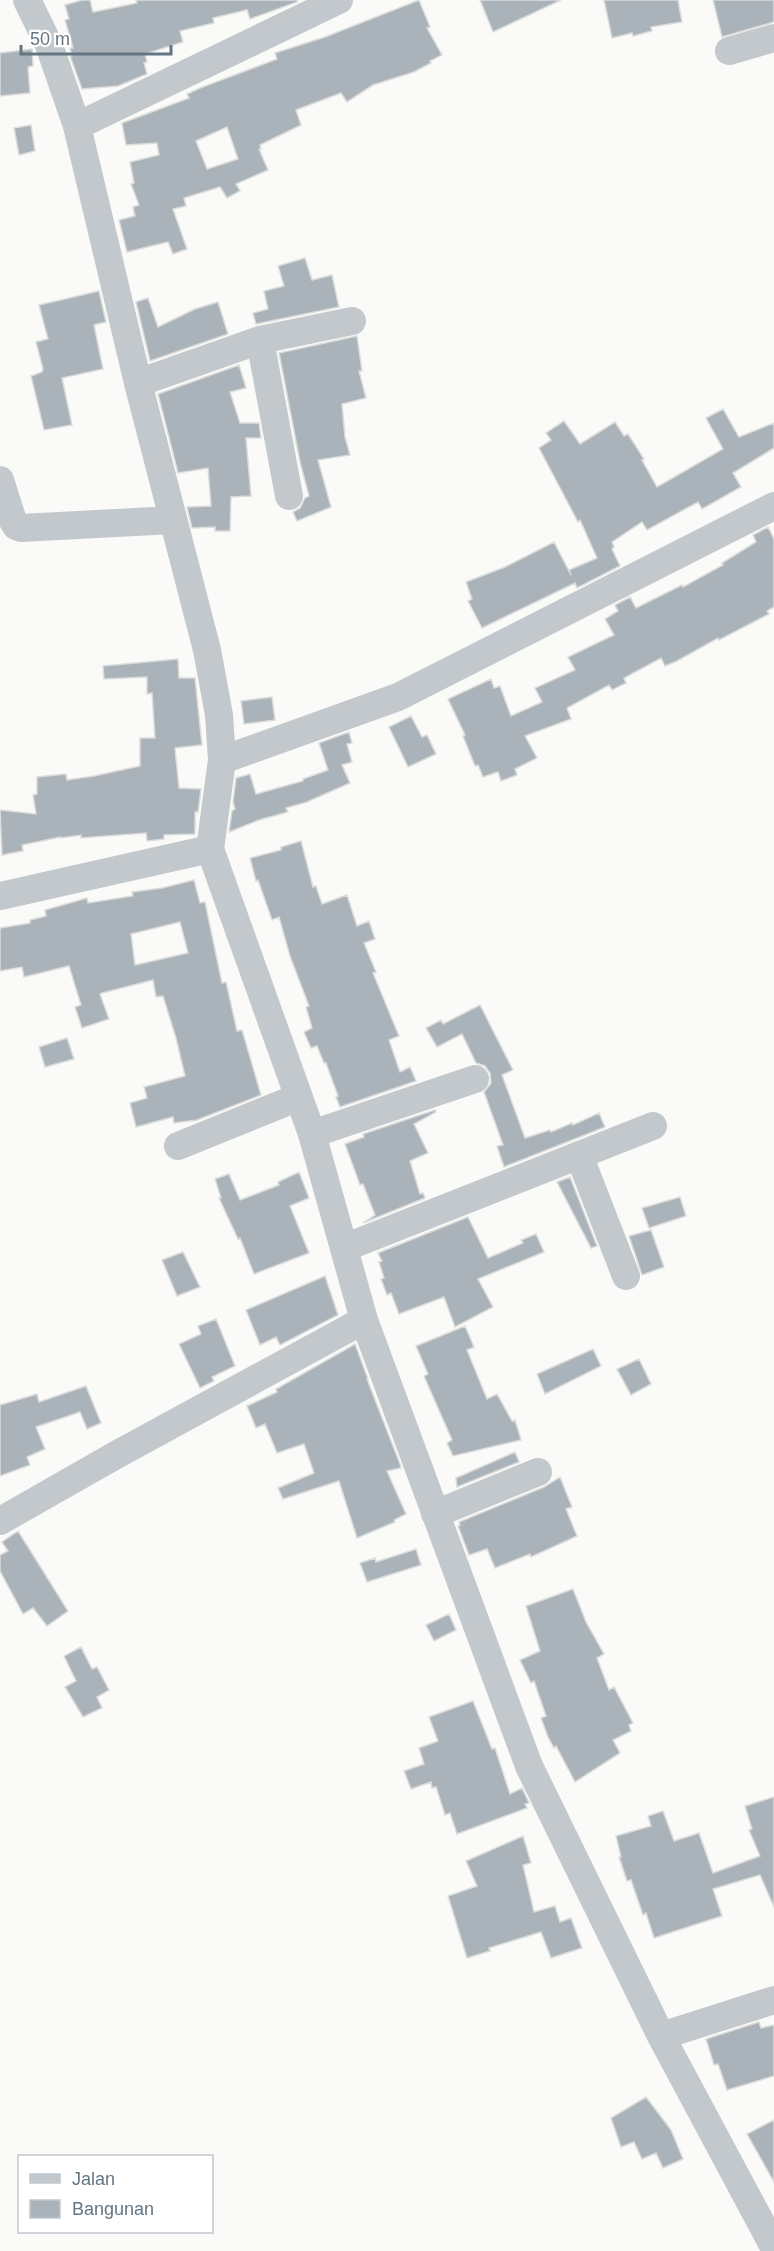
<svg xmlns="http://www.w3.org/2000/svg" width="774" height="2251" font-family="Arial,sans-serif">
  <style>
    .building { fill: #aab3b9; stroke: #dcdcda; stroke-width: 1.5; fill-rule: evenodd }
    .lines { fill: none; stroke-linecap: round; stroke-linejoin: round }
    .minor { stroke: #c3c8cc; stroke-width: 28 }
  </style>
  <rect width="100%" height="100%" fill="#fafaf8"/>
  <!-- building -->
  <path class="building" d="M82,0H90L93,12L137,3L136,0H297V2L250,19L247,10L213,18L214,23L180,31L183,42L145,54L147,62L144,63L147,74L118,86L82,89L70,56H72L70,48H73L65,20L69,19L65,5Z
    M419,0L430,27L427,28L442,55L430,61L431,63L414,72L373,85L347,102L341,93L296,110L301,125L260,145L261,149H259L268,170L236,184L240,191L227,198L220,187L184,198L186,206L173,209L187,249L173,254L168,242L127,252L119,220L135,216L133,207L139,205L131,184L134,183L130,162L159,155L157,143L126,145L122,123L189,98L187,94L200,88L277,59L275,53L325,37ZM227,127L238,159L207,169L196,141Z
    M480,0H561L493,32Z
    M604,0H678L682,22L651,27L652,31L633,36L632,33L612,38Z
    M713,0H774V22L722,37Z
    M32,49L33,66L28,67L30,93L0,96V53Z
    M31,125L35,151L19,155L14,128Z
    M305,258L312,280L332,275L339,307L256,324L253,313L268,309L264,291L284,286L278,266Z
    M99,291L106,322L94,325L103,369L62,378L72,425L44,430L31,376L42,372L43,369L36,342L48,339L39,305Z
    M148,298L158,327L195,309L218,302L228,334L150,361L136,302Z
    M357,336L362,371H359L366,398L342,404L345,437L350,455L318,460L331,507L297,521L293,512L300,508L305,498L309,496L300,462L279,353Z
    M239,365L246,388L230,392L240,423H259L261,438H246L251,496L231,497L230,531H215V527L192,528L187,507L211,506L208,468L178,473L158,394Z
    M723,409L739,437L774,423V448L733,473L741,487L702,509L698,502L647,530L642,522L612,542L614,547L612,549L620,566L577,588L575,583L482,628L468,601L472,599L466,582L505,567L554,542L571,575L569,570L597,558L580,520L578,522L539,448L551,440L546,433L564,421L580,444L615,422L624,436L628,434L644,459L642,460L657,487L723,449L706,418Z
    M768,527L774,539V607L767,611L769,614L719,640L718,638L677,661L665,666L661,658L624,678L626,683L612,690L609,685L567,708L571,719L525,736L537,758L515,769L517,775L501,781L498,772L483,777L478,765L475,766L463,736L465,735L448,699L491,679L494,688L500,686L511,716L542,702L535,688L575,670L568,657L614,635L605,619L618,611L615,605L630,597L636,608L682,585L683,587L723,565L722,563L756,542L753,535Z
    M178,659L179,678H195L202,745L175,748L179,788L201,789L198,812H195V834L164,835V839L147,841L146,833L81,838V835L61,838V837L22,845L23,851L2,855L0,810L36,814L33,795L37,794V777L66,774L67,780L94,776L140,766V738H155L152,693L147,694V677L104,679L103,666Z
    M272,697L275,720L244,724L241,701Z
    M411,716L422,737L427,735L436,754L408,767L389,727Z
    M349,732L352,743L347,744L352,762L342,765L350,783L307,802L286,808L288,812L259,820L229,832L232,811L235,809L233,802L236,778L250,774L256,794L303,781V779L328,770L319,743Z
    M301,841L313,887L316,886L322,904L347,895L357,926L369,921L375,939L364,943L376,972L373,973L399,1036L389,1040L400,1072L410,1067L416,1081L340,1107L336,1097L338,1096L326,1063H324L317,1046L311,1048L304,1032L312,1028L306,1007L309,1006L290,956L279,917L272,920L258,880L256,881L250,858L281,850V847Z
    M194,880L200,903L205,902L222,983L226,982L237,1031L242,1030L261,1095L197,1120L174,1123L173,1117L136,1127L130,1103L147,1098L144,1087L185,1076L176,1038L163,996L156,997L153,980L102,993L100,994L109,1019L82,1028L75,1007L81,1005L69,966L24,977L22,967L0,971V928L30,923V920L46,916L45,910L87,898L88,903L133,896L132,892L162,888ZM180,922L188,953L135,965L131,934Z
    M480,1005L513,1070L502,1075L525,1138L550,1130L551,1132L572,1123L573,1125L599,1113L605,1127L504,1167L497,1146L503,1145L484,1092L491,1083L490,1073L485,1066L476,1063L462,1034L437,1047L426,1028L441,1020L443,1024Z
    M67,1038L74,1059L45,1067L39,1047Z
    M435,1110L436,1112L414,1124L428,1153L410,1161L420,1194L423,1193L425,1198L363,1223L375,1215L363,1184L360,1185L345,1144L364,1137L363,1134Z
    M299,1172L309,1198L290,1206L309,1253L254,1274L240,1238L238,1239L219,1198H221L215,1179L229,1174L240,1200L279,1185L278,1182Z
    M570,1177L597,1246L591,1248L557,1182Z
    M680,1197L686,1216L649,1228L642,1208Z
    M468,1217L488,1258L523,1243L521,1240L536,1234L544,1252L478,1279L493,1307L455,1327L444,1297L399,1314L391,1293L387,1295L381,1279L384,1278L379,1262L382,1261L378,1253Z
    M651,1230L664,1267L642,1275L629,1236Z
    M183,1252L200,1287L177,1296L162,1260Z
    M325,1276L338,1315L280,1345L276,1337L260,1345L246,1310Z
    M216,1319L235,1366L212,1377L214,1381L200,1388L179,1344L201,1334L198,1326Z
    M465,1326L474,1347L467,1350L487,1399L497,1394L512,1421L515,1420L521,1440L453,1456L447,1443L452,1440L424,1376L428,1374L416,1346Z
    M355,1344L368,1379H367L400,1464L401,1468L387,1471L406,1514L394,1520L395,1522L357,1538L339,1481L283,1499L278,1488L314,1473L304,1444L277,1453L265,1424L256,1428L247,1406L277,1392L276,1389Z
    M593,1349L601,1366L545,1394L537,1374Z
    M639,1359L651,1384L631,1395L617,1369Z
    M86,1386L101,1423L87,1429L80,1412L36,1427L45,1449L27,1457L30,1465L0,1476V1405L37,1394L39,1402Z
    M515,1452L519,1462L457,1487L456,1478Z
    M560,1477L572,1507L566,1509L577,1536L531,1557L530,1554L495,1568L487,1549L469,1555L458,1526L460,1525L459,1522L544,1487Z
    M18,1531L68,1611L47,1626L33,1608L23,1614L0,1571V1555L8,1551L2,1542Z
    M416,1549L421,1565L367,1582L360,1563L375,1558L376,1562Z
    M573,1589L586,1622L604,1654L597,1658L609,1690L614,1687L633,1723L629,1725L631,1731L613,1740L620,1753L575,1782L556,1746L554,1748L548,1737L541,1718L546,1716L534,1681L531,1683L520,1660L540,1651L526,1606Z
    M449,1614L456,1630L434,1641L426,1625Z
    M81,1647L92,1669L97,1667L109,1690L97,1697L102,1708L83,1717L65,1687L76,1681L64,1656Z
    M473,1701L492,1749L495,1748L510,1794L522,1788L529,1803L525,1804L527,1808L457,1834L450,1813L445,1815L436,1787L432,1788L431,1782L411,1789L404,1771L424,1764L419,1748L438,1741L429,1717Z
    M774,1797V1907L760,1875L713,1889L722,1916L654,1938L646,1913L643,1915L631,1880L627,1881L619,1857H621L616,1836L651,1826L648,1816L663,1811L674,1841L699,1833L713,1873L760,1856L749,1830L752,1829L745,1806Z
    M523,1836L531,1863L523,1865L534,1912L555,1906L560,1922L571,1918L582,1948L551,1958L541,1932L489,1948L490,1951L467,1958L448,1896L477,1886L466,1861Z
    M759,2022L761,2028L774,2025V2076L727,2090L718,2064L714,2065L706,2039Z
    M646,2097L671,2130L683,2159L663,2168L656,2153L642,2159L634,2142L621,2147L611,2118Z
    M774,2120V2182L747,2134Z"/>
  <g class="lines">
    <!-- minor -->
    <path class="minor" d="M27,0L49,45L77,126L138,383L207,650L219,715L222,760L210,849
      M729,51L774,38
      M77,126L339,0
      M260,340L289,496
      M138,383L260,340L352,321
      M0,480L13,521L16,526L21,528L173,520
      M222,760L398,697L774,506
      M0,896L210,849L312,1134L364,1320L529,1766L661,2036L774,2247
      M312,1134L475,1079
      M178,1146L299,1097
      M579,1155L626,1276
      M344,1248L653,1126
      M435,1514L538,1472
      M0,1521L116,1455L364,1320
      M661,2036L774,2000"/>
  </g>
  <!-- legend -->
  <rect x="18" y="2155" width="195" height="78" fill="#ffffff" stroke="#c1c8cd" stroke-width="1.5"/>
  <rect x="30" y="2174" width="30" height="9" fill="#c3c8cc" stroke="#c1c8cd" stroke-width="1.5"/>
  <text x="72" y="2185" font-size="18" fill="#657683">Jalan</text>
  <rect x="30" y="2200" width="30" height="18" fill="#aab3b9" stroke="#c1c8cd" stroke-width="1.5"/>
  <text x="72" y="2215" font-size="18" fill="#657683">Bangunan</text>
  <!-- scale -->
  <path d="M21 45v9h150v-9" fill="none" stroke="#657683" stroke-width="3"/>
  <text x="30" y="45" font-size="18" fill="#657683" stroke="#ffffff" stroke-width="4.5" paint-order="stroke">50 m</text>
</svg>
